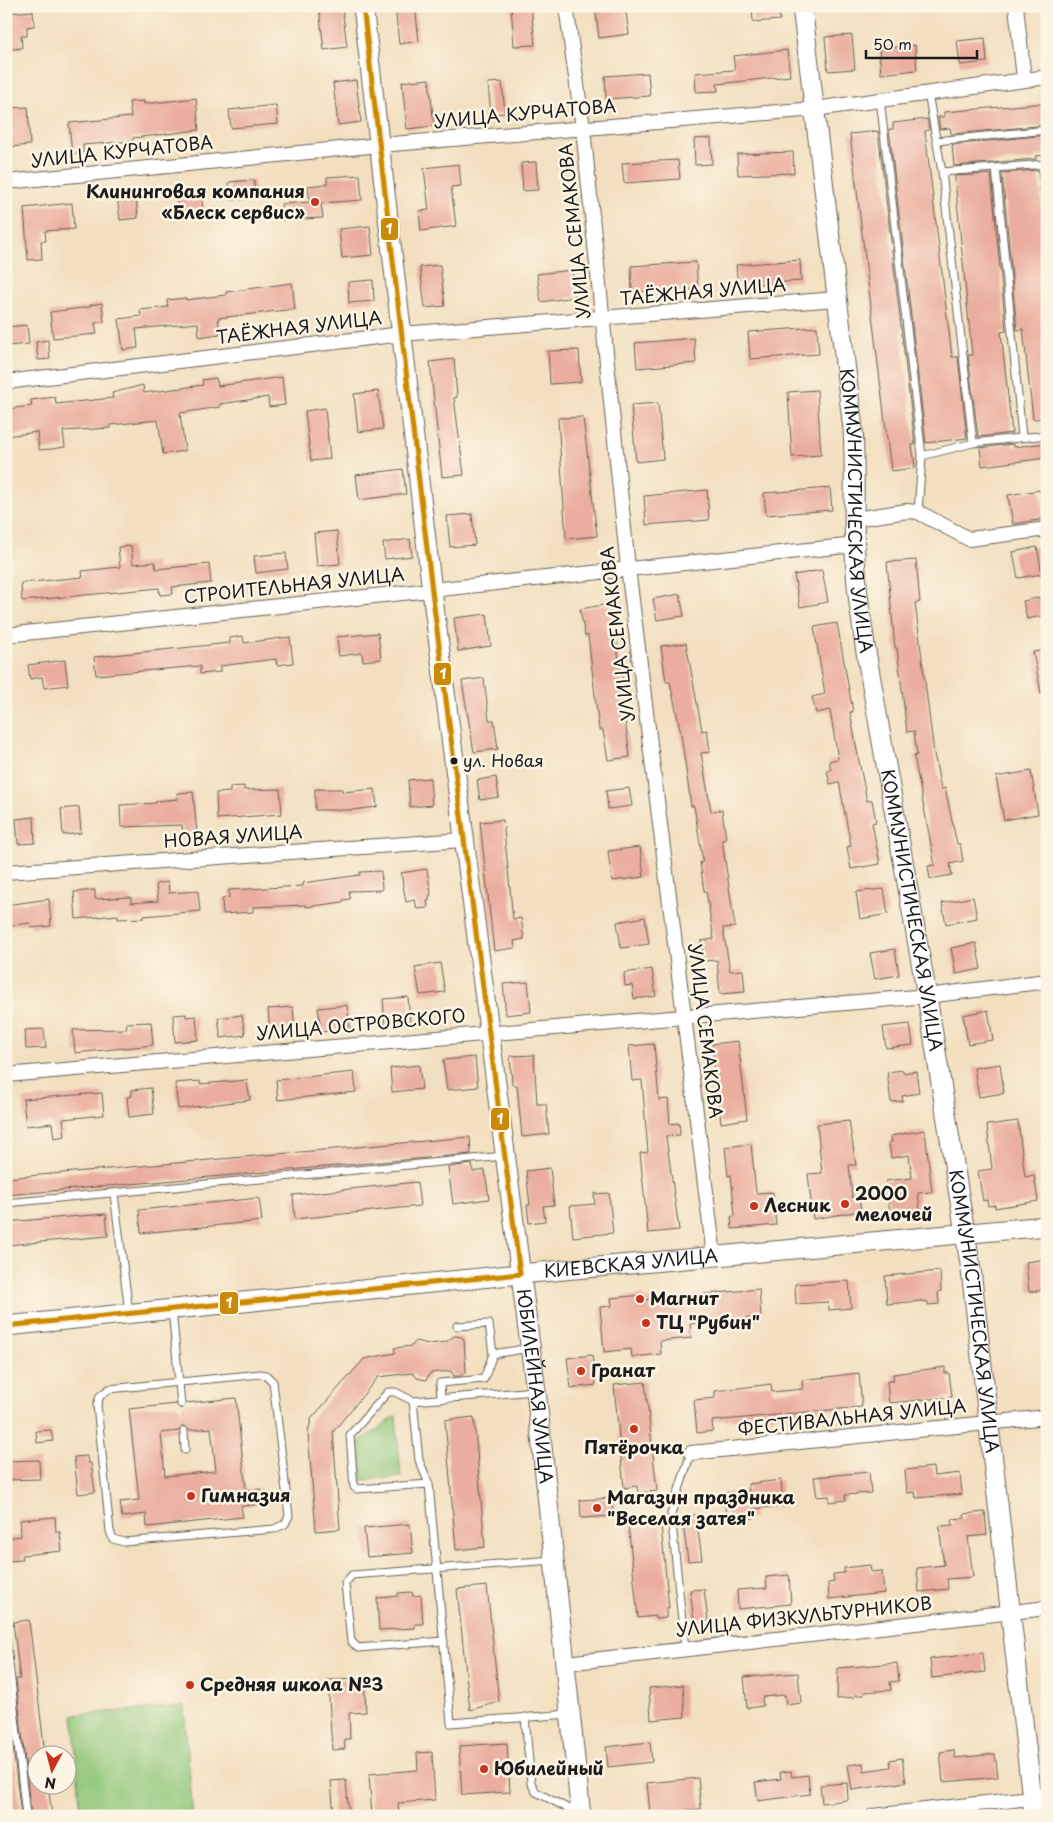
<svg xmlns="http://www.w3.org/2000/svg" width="1053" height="1822" font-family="'Playpen Sans',sans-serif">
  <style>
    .green { fill: #90c77a; stroke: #56724b }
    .building { fill: #eaad9e; fill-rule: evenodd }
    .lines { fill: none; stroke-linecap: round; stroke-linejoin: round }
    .lane-casing { stroke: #676055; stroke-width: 9 }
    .street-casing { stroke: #676055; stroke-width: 16 }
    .secondary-casing { stroke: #676055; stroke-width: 21 }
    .lane { stroke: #fff; stroke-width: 7 }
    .street { stroke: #fff; stroke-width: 14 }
    .secondary { stroke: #fff; stroke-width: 19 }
    .bus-1-casing { stroke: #fcf5e5; stroke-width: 9 }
    .bus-1 { stroke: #cb8a06; stroke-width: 5 }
    .poi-dot { fill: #c8321e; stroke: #fcf5e5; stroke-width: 2 }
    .bus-dot { fill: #1c1c1c; stroke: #fcf5e5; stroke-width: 2 }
    .labels { text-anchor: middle; stroke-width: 5; stroke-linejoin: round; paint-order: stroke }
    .bus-label { font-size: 17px; fill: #1c1c1c; stroke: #fcf5e5; text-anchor: start }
    .street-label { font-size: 18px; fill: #1c1c1c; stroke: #fcf5e5 }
    .poi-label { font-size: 18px; font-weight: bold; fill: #1c1c1c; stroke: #fcf5e5; text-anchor: start }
    .line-badge { stroke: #fcf5e5; stroke-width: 2 }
    .badge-label { font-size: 14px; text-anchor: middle; font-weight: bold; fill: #fff }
  </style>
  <rect width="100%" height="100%" fill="#fcf5e5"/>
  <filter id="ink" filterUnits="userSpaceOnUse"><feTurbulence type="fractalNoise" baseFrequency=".02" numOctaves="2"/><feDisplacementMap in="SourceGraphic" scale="10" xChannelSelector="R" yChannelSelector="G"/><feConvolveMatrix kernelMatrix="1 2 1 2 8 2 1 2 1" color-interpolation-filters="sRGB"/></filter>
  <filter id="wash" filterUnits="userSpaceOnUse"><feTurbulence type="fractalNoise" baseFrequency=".0096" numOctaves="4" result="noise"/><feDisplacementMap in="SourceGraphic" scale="20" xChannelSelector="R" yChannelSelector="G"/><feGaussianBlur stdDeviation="1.12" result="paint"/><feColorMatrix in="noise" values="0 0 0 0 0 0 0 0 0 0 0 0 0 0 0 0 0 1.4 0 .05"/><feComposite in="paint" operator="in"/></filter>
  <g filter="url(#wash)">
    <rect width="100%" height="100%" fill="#f2dfbf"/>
    <!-- green -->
    <path class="green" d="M396,1416L401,1477L362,1480L359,1442Z
      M184,1706L193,1816H81L73,1715Z"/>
    <g id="blocks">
      <!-- building -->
      <path class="building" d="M342,6L347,47L324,50L319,8Z
        M395,6H415L419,41L399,44Z
        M511,6H531L535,45L514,46Z
        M595,6H625L629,34L599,38Z
        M752,6H778L780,20L753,22Z
        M33,11L34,26L27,27V36H21L22,48L6,50V13Z
        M852,35L855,69L828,71L825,37Z
        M985,38L987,62L960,65L957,41Z
        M915,45L917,70L881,74L879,49Z
        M787,50L790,76L717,84L718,91L696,92L695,73L735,70L733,56Z
        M648,73L650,96L606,99L605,76Z
        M429,79L434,126L407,129L402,82Z
        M356,80L361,122L338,125L333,83Z
        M502,82L505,113L491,114L488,83Z
        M196,98L199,130L133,138V141L83,145V153L72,154L69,123L131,117L129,102L144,101V104Z
        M1047,103V125L951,134L950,128L940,129L938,117H944V112Z
        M276,105L278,124L231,128L229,110Z
        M28,107L30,145L11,147L8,108Z
        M927,119L929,130L925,131L952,357H958L967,438L926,443L889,129H893V123Z
        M878,131L915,445H912L915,468L891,471L850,134Z
        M1047,135V155L1036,156V159L954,166L952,145Z
        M711,138L712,164L695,165L694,139Z
        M793,152L794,173L738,175L737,154Z
        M678,160L680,179L624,183L622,163Z
        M536,162L538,190L523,191L521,163Z
        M459,164L461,186L451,187L456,226L421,231L419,211L429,210L424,168Z
        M1038,170L1047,252V418L1033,419L1023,329L1017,330L1002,173Z
        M991,174L1006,331L1001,332L1012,433L978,437L968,355H972L955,180V176Z
        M360,175L362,200L321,203L323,218L282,220L281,204L310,202L308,186L327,184V177Z
        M254,180L255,198L231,200L229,182Z
        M201,190L203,210L178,213L176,193Z
        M136,194L138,218L120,220L117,196Z
        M72,203L74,229L45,231L46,241H41L42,259L28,260L24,208Z
        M370,226L373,255L342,258L339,229Z
        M800,260L801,281L738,285L736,265Z
        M696,262L698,289L632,292L631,266Z
        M440,265L445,306L425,308L420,267Z
        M572,270L575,297L541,302L537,274Z
        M373,280L374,301L349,303L348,282Z
        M292,283L295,309L218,318L220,334L199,337L198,323L136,329L138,348L123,350L119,319L141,316L140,310L168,307L167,300L186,298V300L226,295V292Z
        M102,303L104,322L95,323L97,334L53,338L50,312L90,307V305Z
        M27,325L29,344L6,346V327Z
        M817,327L819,354L750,359L748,332Z
        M694,338L696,363L637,368L635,343Z
        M48,340L50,359L38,360L36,342Z
        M579,350L581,382L550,384L548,351Z
        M454,359L457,397L454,398L464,475L442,477L430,362Z
        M282,377L285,405L269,407L268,397L220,404V407L180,413L185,451L163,454L158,420L110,425V428L63,431L65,447L52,449L39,450L37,432L6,436V409L32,406L31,400L55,397L56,404L113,398L112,393L143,385L144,393L203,385L202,380L216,378L218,386Z
        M817,390L821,455L792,457L788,392Z
        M378,391L383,429L358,432L354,394Z
        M658,403L663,459L636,462L631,405Z
        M325,408L330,459L311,461L305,411Z
        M583,417L597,536L566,539L558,418Z
        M1047,443V458L982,466L980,448L1013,444V447Z
        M403,469L406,494L359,500L356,475Z
        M830,488L832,510L766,515L764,493Z
        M707,490L709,520L646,525L644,496Z
        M1040,490L1045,519L1013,524L1008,495Z
        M472,514L475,545L450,547L447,516Z
        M337,531L340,564L317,566L314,533Z
        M410,539L412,556L385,559L383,543Z
        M131,546L133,564L155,562L156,569L209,564L211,583L172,587L173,594L160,595L159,588L22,601L21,583L83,577L82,571L120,567L118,547Z
        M1037,547L1042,574L1018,578L1013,552Z
        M286,553L288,569L256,573L254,556Z
        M916,560L920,602L915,603L934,753L941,789L945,788L957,844H960L963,861L950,864L952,875L930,879L928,866L935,865L914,756L917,755L914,731L907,732L897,648H895L887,562Z
        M822,570L828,602L800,607L794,575Z
        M680,594L684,616L657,620L653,599Z
        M1047,596V615L1027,619L1023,601Z
        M609,604L623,681L620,682L630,757L608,760L603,730H599L588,635L585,636L580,609Z
        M487,614L491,646L458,651L454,618Z
        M837,623L853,712H850L858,756L867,801L872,800L876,822L872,823L880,864L851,869L847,847L851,846L839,782L830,784L827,771L831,770L829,761L838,759L830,710L816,713L812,697L825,694L814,627Z
        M378,633L381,659L363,661L362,653L339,656L337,637Z
        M243,636L244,643L290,637L293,663L277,665L276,659L220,666V672L200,674V666L96,675L94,657L230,643V638Z
        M686,643L702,731L707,730L710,752L701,753L711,811L722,810L726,839L722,840L735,927L723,928L730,971L743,970L745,992L720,994L717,960L704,961L701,941L714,939L706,891H704L700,862H703L694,806H691L681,734L670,682H666L661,646Z
        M1047,650V692L1041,693L1033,652Z
        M65,660L68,685L44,688L42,677L30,679L28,665Z
        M484,678L489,720H494L498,749L474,752L462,681Z
        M1031,771L1038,814L1004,820L996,777Z
        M496,777L499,797L480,800L477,780Z
        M430,778L432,805L410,807L408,780Z
        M244,786V790L280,789L282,814L217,819L216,793L230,792V787Z
        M629,788L632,806L608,809L606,791Z
        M315,789H342V792L375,789L377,807L352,810H315Z
        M193,792L197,833L183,834L182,825L121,827L120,805L156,803V801L178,799L177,793Z
        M79,807L81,833L63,835L61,809Z
        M34,817L35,843L18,844L16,819Z
        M503,820L513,919L521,918L524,939L514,941L515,948L494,951L480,822Z
        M640,847L644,877L612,881L608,851Z
        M427,869L431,895L429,896V901H427L428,908L417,909L415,900L406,902L401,873Z
        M381,871L382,890L349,891L350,899L343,900V902L306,907V905L253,907V912L223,914L222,899L229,898V890L303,886V883L360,875V872Z
        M168,882L169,893L198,891L200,911L144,916V918L118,919V915L76,919L74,892L95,890V899L131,897V903L158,901L156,884Z
        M884,889L888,914L860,919L856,892Z
        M973,897L977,918L946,924L942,903Z
        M49,899L51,926L31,928L30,923L6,926V905Z
        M645,917L649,944L621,948L617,922Z
        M976,943L981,969L956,974L951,948Z
        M895,949L899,975L875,979L870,953Z
        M440,963L445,992L420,995L415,967Z
        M652,969L656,996L634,999L632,985L625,986L624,973Z
        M528,982L531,1012L506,1015L503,984Z
        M408,997L410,1022L385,1025L383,999Z
        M347,1005L350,1028L321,1032L318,1008Z
        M293,1007L295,1033L270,1035L268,1009Z
        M988,1010L993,1040L968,1044L963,1015Z
        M186,1014V1017L196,1016L198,1040L175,1042L173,1015Z
        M242,1015L245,1035L221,1038L218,1018Z
        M151,1022L153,1045L75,1053L73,1030L127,1029L126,1023Z
        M910,1024L913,1045L886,1048L883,1027Z
        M44,1029L46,1048L26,1049L25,1030Z
        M738,1041L747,1119L721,1123L712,1044Z
        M654,1044L659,1100L668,1099L670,1124L679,1123L680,1135L666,1136L679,1230L648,1233L640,1153L648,1152L642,1080L632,1081L629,1046Z
        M534,1055L537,1104H546L549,1134L522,1137L517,1085H512L510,1056Z
        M475,1057L478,1087L447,1090L443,1060Z
        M1000,1064L1004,1093L979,1097L974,1068Z
        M419,1065L422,1089L392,1092L390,1068Z
        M903,1070V1073L916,1071L919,1093L902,1096L903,1101L891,1102L887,1072Z
        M354,1072L356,1092L278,1100L276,1080Z
        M247,1080L250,1100L178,1109L175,1083L200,1081V1084Z
        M151,1088L154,1114L129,1117L127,1097L132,1096V1090Z
        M102,1093L104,1115L63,1119L65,1136L54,1138L52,1123L26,1126L23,1099Z
        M849,1121L856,1165H849L852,1197H859L861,1211L813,1219L808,1174L822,1173L817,1124Z
        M1018,1121L1025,1177L1034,1175L1038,1201L995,1208V1205L988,1206L987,1200L983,1201L978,1171L992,1169L987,1125Z
        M925,1130L932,1192L918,1193L920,1211L890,1214L886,1181L912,1178L909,1155L891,1158L889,1142H892L891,1136Z
        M470,1137L471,1154L6,1195V1178Z
        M751,1144L756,1193L773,1192L776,1225L732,1229L731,1217L735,1216L731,1175L728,1176L725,1147Z
        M472,1164L473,1172L485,1170L489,1199L453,1204L448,1167Z
        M550,1168L554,1205L543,1206L545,1221L529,1223L527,1205H530L526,1171Z
        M417,1182L420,1206L295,1219L293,1195Z
        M609,1193L613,1233L573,1237L570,1206L595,1204L594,1194Z
        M259,1198L262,1221L141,1233L139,1210Z
        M106,1214L108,1236L6,1245V1222Z
        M1047,1259V1290L1029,1292L1026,1262Z
        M940,1271L941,1291L938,1292L939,1304L928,1305V1302L921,1301L887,1304L885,1276Z
        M849,1281L851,1308L829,1310L828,1302L796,1304L795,1284Z
        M759,1289L761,1317L690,1324L691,1338L660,1341L661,1354L632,1357L631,1349L604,1352L600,1307L612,1306L611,1298L643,1295L644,1300Z
        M454,1336L462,1337L464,1340L466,1372L461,1376H454L451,1371L430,1373L426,1380L417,1378L413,1373L378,1377L333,1432L340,1529L316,1531L308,1433L311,1419L364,1359L395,1353L394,1348L412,1346L416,1341L429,1344L446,1342Z
        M592,1355L596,1385L571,1388L567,1358Z
        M945,1367V1373H949L952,1397L889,1403L887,1381H894L893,1374Z
        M859,1373L862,1407L712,1421L713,1431L697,1433L694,1400L715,1398V1391L771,1384L772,1392L803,1389L802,1380Z
        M645,1382L657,1491L638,1493L637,1486L624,1488L614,1385Z
        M236,1398L246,1490L261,1489L262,1504L241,1506L243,1517L147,1527L146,1514L122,1517L120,1502L139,1500L129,1409L176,1404L181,1409L186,1403ZM183,1426L189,1430L211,1428L216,1471L165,1476L161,1433L179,1431Z
        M474,1417L485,1547L456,1550L445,1420Z
        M51,1430L53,1441L37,1443L36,1431Z
        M87,1456L88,1463H91L95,1492L78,1494L74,1457Z
        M39,1460L40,1479L6,1480V1461Z
        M933,1467L934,1476L960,1473L962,1494L916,1498L915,1492L907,1493L905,1470Z
        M869,1472L871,1493L845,1495L846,1500L829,1502V1496L817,1497L814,1477Z
        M781,1480L783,1506L753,1509L754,1518L736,1520L735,1516H726L724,1493L749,1491L748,1484Z
        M612,1498L613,1516L581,1518L580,1500Z
        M985,1512L987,1535L968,1537L973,1577L947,1579L948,1589L919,1592L917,1568L944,1565L939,1526L953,1525L952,1519L965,1518L964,1514Z
        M696,1515L702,1560L688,1561L682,1516Z
        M55,1517L56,1532H60L62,1551L22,1555L23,1560L6,1561V1538L21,1536L20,1520Z
        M653,1520V1526H661L669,1608H666V1618L655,1619V1616L638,1618L628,1523Z
        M410,1524L413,1553L367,1557L364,1528Z
        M870,1565L871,1572L882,1571L884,1593L829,1599L828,1583L834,1582L833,1574L844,1573V1568Z
        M789,1575L791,1604L738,1609L737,1590L767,1588L766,1577Z
        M487,1586L499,1702L470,1710L457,1589Z
        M704,1589L709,1628L695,1630L690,1590Z
        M412,1592L413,1596L421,1595L423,1624H415V1628L379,1630L377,1598L398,1596V1593Z
        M29,1620L45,1754H38V1784H48L52,1816H31L16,1679H20L13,1622Z
        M983,1653L985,1672L932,1678L930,1659Z
        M897,1663L899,1681L890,1682L891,1690L864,1692V1695H855V1697L837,1699L838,1668Z
        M798,1673L801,1703L786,1705L785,1695L762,1697L763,1706L747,1708L744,1677Z
        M364,1679L366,1712L349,1713L350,1739H344L345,1749L332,1750L328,1680Z
        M683,1685L685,1717L651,1720L649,1688Z
        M6,1686L21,1816H6Z
        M650,1742L652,1762L608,1767L606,1747Z
        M507,1743L510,1792L462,1795L459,1746Z
        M954,1750L955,1758L995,1754L998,1777L943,1782L940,1752Z
        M432,1752L435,1800L398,1803L399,1816H372L369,1774L418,1770L417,1753Z
        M902,1758L906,1782L852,1790L848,1765L863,1763L864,1771L891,1767L890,1760Z
        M791,1771L792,1777L808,1775L810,1794L758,1801L755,1782L781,1779L780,1772Z
        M698,1778L701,1809L650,1813L647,1783Z
        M346,1780L349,1816H334L331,1781Z
        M847,1783L848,1800L822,1803L820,1785Z"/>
    </g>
  </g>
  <g filter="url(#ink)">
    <use href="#blocks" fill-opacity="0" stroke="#676055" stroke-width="1"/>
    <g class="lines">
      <!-- lane casing -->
      <g class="lane-casing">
        <path id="lane" d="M928,93L942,172L973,443
          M880,99L922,456L973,443L1047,435
          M936,141L1047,130
          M996,168L1022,437
          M942,172L1047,164
          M918,512L922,456
          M114,1194L129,1312
          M6,1203L504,1156
          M172,1309L181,1404
          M457,1326L489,1324L493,1354L530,1348
          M261,1374L266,1375L273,1382L289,1516L285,1524L274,1529L124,1542L113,1539L110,1531L97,1405L100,1396L109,1389Z
          M536,1391L413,1401L419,1460L429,1484L451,1723L570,1714
          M441,1399L440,1383L484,1379L493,1354
          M413,1401L395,1392H388L350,1435L354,1487L357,1489L429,1484
          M184,1431L185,1450
          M6,1636L26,1816
          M444,1641L358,1648L351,1641L345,1583L352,1575L553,1560
          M685,1649L671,1514L691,1453
          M525,1717L531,1783L536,1792L579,1814"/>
      </g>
      <!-- street casing -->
      <g class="street-casing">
        <path id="street" d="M566,6L583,128L628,568L714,1256
          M1016,6L1024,79
          M6,182L380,145L815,109L1047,77
          M6,382L402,334L836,299
          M855,519L907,511L918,512L969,539L1047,529
          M6,635L855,545
          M6,872L463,840
          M6,1075L927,996L1047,981
          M691,1453L1047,1417
          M566,1663L1047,1608
          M873,1816L1047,1796"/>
      </g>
      <!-- secondary casing -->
      <g class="secondary-casing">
        <g id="secondary">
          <path id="s1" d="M363,6L432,591L537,1399L581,1816"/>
          <path id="s2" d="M802,6L853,429C856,477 852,524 856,571C857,596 862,621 865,646L927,996L971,1270L1034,1816"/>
          <path id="s3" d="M6,1326L520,1274L1047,1226"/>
        </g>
      </g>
      <!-- lane -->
      <use href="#lane" class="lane"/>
      <!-- street -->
      <use href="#street" class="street"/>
      <!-- secondary -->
      <use href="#secondary" class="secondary"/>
      <!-- bus-1 casing -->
      <g class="bus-1-casing">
        <path id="bus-1" d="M6,1326L520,1274L432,591L363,6"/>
      </g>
      <!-- bus-1 -->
      <use href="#bus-1" class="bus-1"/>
    </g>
  </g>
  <!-- markers -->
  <g class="poi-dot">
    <circle cx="315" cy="202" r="5"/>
    <circle cx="845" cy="1204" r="5"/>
    <circle cx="754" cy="1206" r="5"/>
    <circle cx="640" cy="1299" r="5"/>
    <circle cx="646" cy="1323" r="5"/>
    <circle cx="581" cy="1371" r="5"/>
    <circle cx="634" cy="1429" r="5"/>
    <circle cx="191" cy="1496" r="5"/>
    <circle cx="597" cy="1508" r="5"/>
    <circle cx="190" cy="1685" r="5"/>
    <circle cx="484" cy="1769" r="5"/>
  </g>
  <circle class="bus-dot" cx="454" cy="761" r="4.5"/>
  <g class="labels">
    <!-- bus labels -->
    <g class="bus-label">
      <text x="463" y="767">ул. Новая</text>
    </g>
    <!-- street labels -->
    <g class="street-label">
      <text transform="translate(525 114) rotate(-5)" y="6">УЛИЦА КУРЧАТОВА</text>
      <text transform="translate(122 152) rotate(-6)" y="6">УЛИЦА КУРЧАТОВА</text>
      <text transform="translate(575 231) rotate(-96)" y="6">УЛИЦА СЕМАКОВА</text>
      <text transform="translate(703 292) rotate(-5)" y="6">ТАЁЖНАЯ УЛИЦА</text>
      <text transform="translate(299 328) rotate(-7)" y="6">ТАЁЖНАЯ УЛИЦА</text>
      <text dy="6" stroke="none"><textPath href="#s2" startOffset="508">КОММУНИСТИЧЕСКАЯ УЛИЦА</textPath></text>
      <text transform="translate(294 586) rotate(-6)" y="6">СТРОИТЕЛЬНАЯ УЛИЦА</text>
      <text transform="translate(618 634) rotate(-97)" y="6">УЛИЦА СЕМАКОВА</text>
      <text transform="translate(233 837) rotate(-4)" y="6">НОВАЯ УЛИЦА</text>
      <text dy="6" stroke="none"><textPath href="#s2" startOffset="912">КОММУНИСТИЧЕСКАЯ УЛИЦА</textPath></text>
      <text transform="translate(361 1025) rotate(-5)" y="6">УЛИЦА ОСТРОВСКОГО</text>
      <text transform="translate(705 1031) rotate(83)" y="6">УЛИЦА СЕМАКОВА</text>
      <text dy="6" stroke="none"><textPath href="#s3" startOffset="628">КИЕВСКАЯ УЛИЦА</textPath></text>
      <text dy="6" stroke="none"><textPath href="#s2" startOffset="1318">КОММУНИСТИЧЕСКАЯ УЛИЦА</textPath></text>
      <text dy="6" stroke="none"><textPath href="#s1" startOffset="1391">ЮБИЛЕЙНАЯ УЛИЦА</textPath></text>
      <text transform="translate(852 1418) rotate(-6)" y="6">ФЕСТИВАЛЬНАЯ УЛИЦА</text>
      <text transform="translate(804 1617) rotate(-6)" y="6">УЛИЦА ФИЗКУЛЬТУРНИКОВ</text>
    </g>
    <!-- poi labels -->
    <g class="poi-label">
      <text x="305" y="198" text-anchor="end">Клининговая компания<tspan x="305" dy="21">«Блеск сервис»</tspan></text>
      <text x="855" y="1200">2000<tspan x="855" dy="21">мелочей</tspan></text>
      <text x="764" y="1212">Лесник</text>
      <text x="650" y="1305">Магнит</text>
      <text x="656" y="1329">ТЦ "Рубин"</text>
      <text x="591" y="1377">Гранат</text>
      <text x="634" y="1454" text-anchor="middle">Пятёрочка</text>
      <text x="201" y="1502">Гимназия</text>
      <text x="607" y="1504">Магазин праздника<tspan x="607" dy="21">"Веселая затея"</tspan></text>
      <text x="200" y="1691">Средняя школа №3</text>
      <text x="494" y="1775">Юбилейный</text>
    </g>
  </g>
  <g class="line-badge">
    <rect x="380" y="217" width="19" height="24" rx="5" fill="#cb8a06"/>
    <rect x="433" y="662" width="19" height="24" rx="5" fill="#cb8a06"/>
    <rect x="490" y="1107" width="20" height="24" rx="5" fill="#cb8a06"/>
    <rect x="219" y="1291" width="20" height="24" rx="5" fill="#cb8a06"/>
  </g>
  <g class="badge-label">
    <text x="389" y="234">1</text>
    <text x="443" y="679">1</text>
    <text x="500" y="1124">1</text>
    <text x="229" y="1308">1</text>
  </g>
  <!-- margin -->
  <rect width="1053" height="1822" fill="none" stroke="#fcf5e5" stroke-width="25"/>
  <!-- north arrow -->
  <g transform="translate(52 1770) rotate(187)"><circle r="24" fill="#fcf5e5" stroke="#a29e95"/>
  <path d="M0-4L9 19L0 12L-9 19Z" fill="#c8321e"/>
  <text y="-8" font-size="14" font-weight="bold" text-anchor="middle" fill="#1c1c1c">N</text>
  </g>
  <!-- scale -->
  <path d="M866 50v8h111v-8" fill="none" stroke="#1c1c1c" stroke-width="2.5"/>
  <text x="873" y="50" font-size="15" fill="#1c1c1c" stroke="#fcf5e5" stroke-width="4" paint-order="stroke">50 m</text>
</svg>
